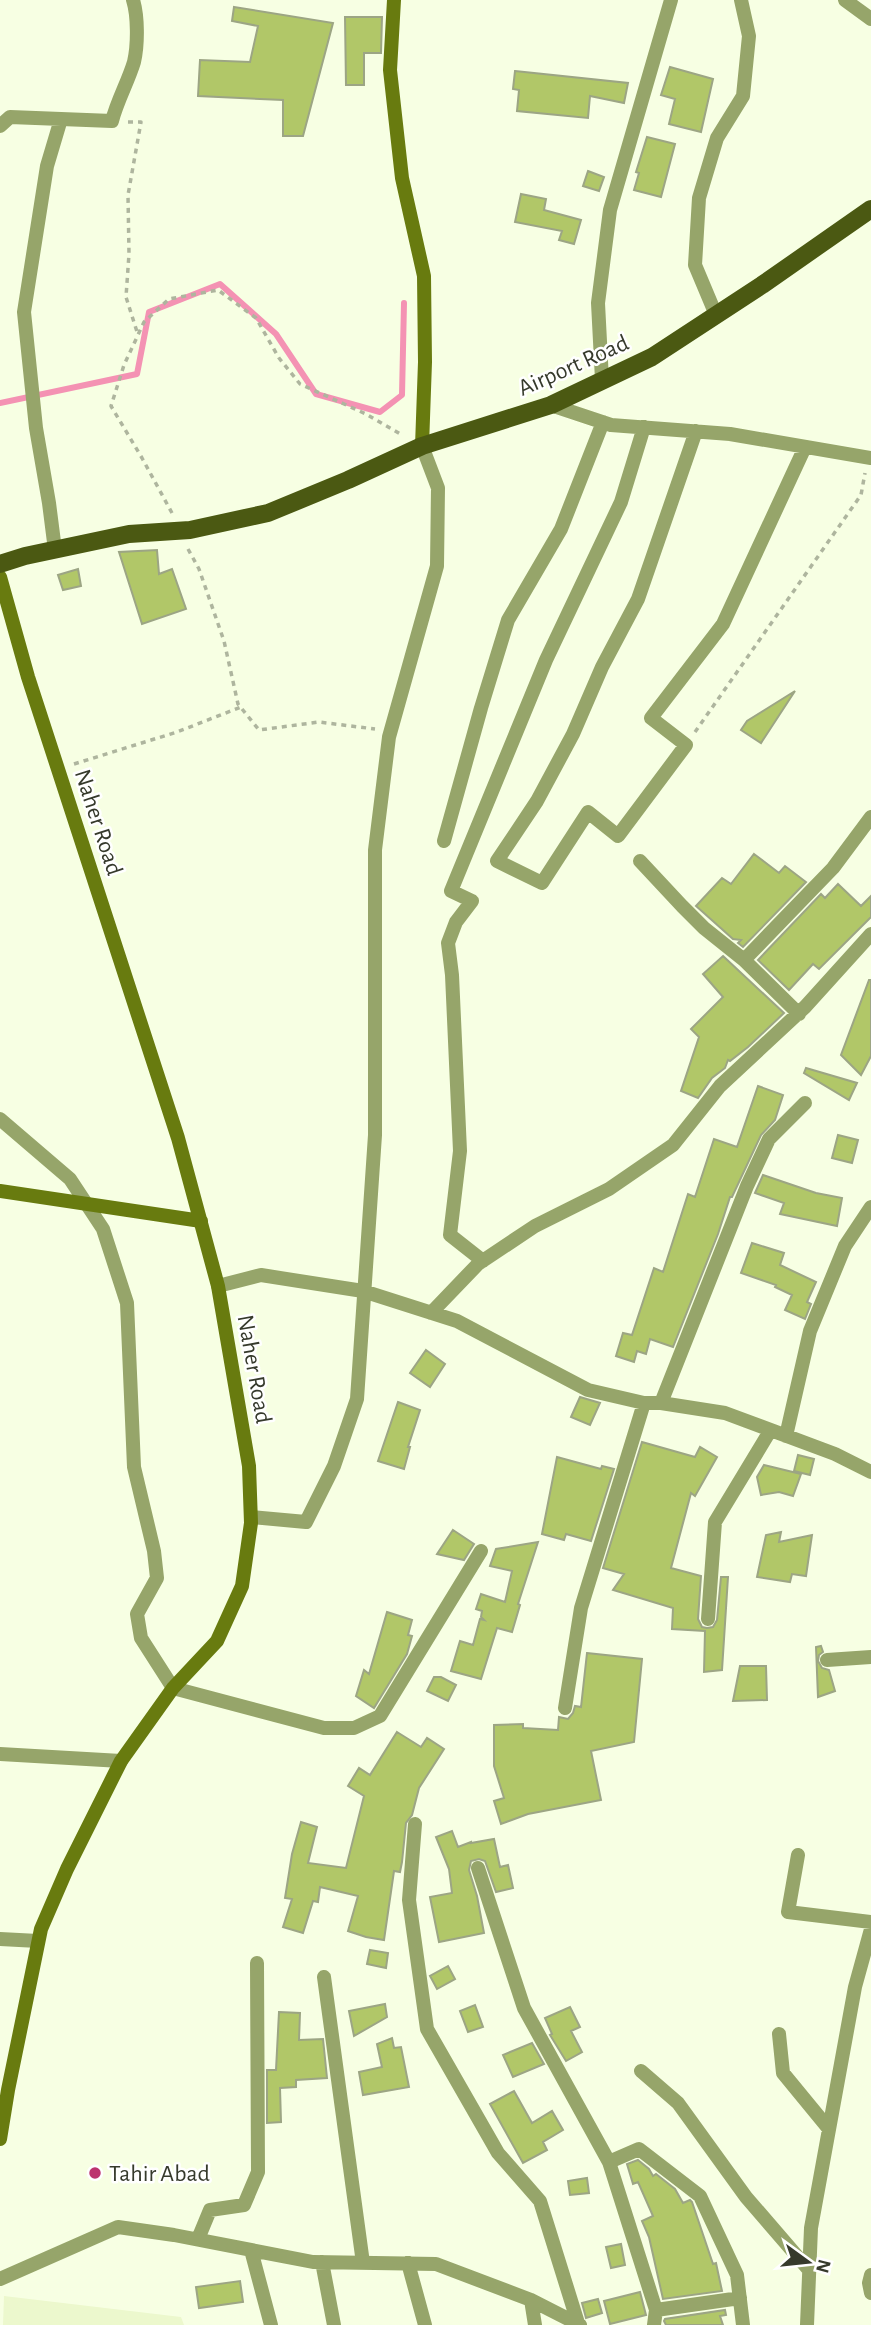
<svg xmlns="http://www.w3.org/2000/svg" width="871" height="2325" font-family="'Alegreya Sans',sans-serif">
  <style>
    .built { fill: #ecf8cd }
    .lines { fill: none; stroke-linecap: round; stroke-linejoin: round }
    .stream { stroke: #f492b3; stroke-width: 6 }
    .building { fill: #b1c768; stroke: #9ca584; stroke-width: 2 }
    .path { stroke: #aeb59e; stroke-width: 3.5; stroke-dasharray: 5 5; stroke-linecap: butt }
    .street { stroke: #96a56a; stroke-width: 14 }
    .secondary { stroke: #687b0f; stroke-width: 14 }
    .primary { stroke: #4b5912; stroke-width: 18 }
    .poi-dot { fill: #bc336e; stroke: #fff; stroke-width: 2.5 }
    .labels { text-anchor: middle; stroke-width: 5; stroke-linejoin: round; paint-order: stroke }
    .street-label { font-size: 24px; fill: #363a2c; stroke: #fff }
    .poi-label { font-size: 24px; fill: #363a2c; stroke: #fff; text-anchor: start }
  </style>
  <rect width="100%" height="100%" fill="#f7ffe3"/>
  <!-- built -->
  <path class="built" d="M4,2296L181,2317L184,2325H3Z"/>
  <g class="lines">
    <!-- stream -->
    <path class="stream" d="M0,403L137,374L149,312L220,284L276,334L316,394L380,412L402,395L404,303"/>
  </g>
  <!-- building -->
  <path class="building" d="M234,7L333,23L303,136H283V100L198,96L200,60L250,62L258,26L232,21Z
    M345,17H382L381,53H364V85H346Z
    M670,67L713,79L701,132L669,124L675,99L661,95Z
    M515,71L628,83L624,103L590,96L588,118L517,111L519,90L513,89Z
    M647,137L675,144L661,197L634,190L639,173L636,172Z
    M588,171L604,177L599,191L583,186Z
    M521,194L546,199L544,210L581,220L574,244L559,240L562,231L515,222Z
    M157,550L159,574L172,569L186,609L142,624L119,552Z
    M78,569L81,586L63,590L58,575Z
    M795,691L761,743L741,730L747,721Z
    M754,854L779,873L785,866L806,882L743,947L738,943L741,940L733,939L696,906L722,878L731,884Z
    M838,884L861,906L871,896V917L819,969L813,964L789,990L758,960L821,894L825,898Z
    M723,956L784,1013L748,1047L730,1061L728,1060L725,1068L712,1078L698,1098L681,1091L699,1037L691,1029L723,997L703,974Z
    M869,980H871V1056L861,1075L841,1055Z
    M806,1068L857,1083L849,1100L804,1073Z
    M758,1086L783,1095L775,1120L761,1135L732,1197H730L718,1234L673,1347L650,1339L646,1354L637,1351L634,1362L616,1356L623,1333L632,1335L654,1268L663,1272L688,1194L695,1197L714,1139L737,1147Z
    M838,1135L858,1140L852,1163L832,1158Z
    M763,1175L816,1193L842,1198L837,1226L780,1214L784,1203L755,1193Z
    M752,1243L784,1253L780,1265L816,1282L807,1302L811,1304L805,1319L785,1310L792,1295L775,1287L776,1285L741,1273Z
    M426,1350L445,1364L430,1387L410,1373Z
    M580,1397L600,1403L590,1425L571,1417Z
    M398,1402L420,1410L408,1447H410L404,1469L378,1461Z
    M642,1442L695,1457L700,1447L717,1457L695,1496L691,1493L671,1568L701,1576L698,1619L702,1627L707,1628L713,1627L717,1620L721,1577H728L722,1670L704,1672L705,1631L672,1629L673,1608L613,1590L624,1574L603,1568Z
    M798,1455L814,1459L810,1475L794,1471Z
    M557,1457L601,1469L602,1466L614,1469L591,1541L566,1534L564,1540L542,1534Z
    M764,1465L801,1474L793,1496L779,1492L761,1495L757,1477Z
    M453,1530L474,1544L464,1560L437,1554Z
    M781,1532L779,1542L812,1535L806,1576L792,1574L790,1582L757,1577L766,1535Z
    M538,1542L518,1604L520,1605L512,1632L497,1628L481,1679L451,1671L460,1641L473,1645L480,1619L484,1620L481,1617L482,1611L476,1609L481,1594L505,1602L512,1571L490,1566L496,1549Z
    M387,1612L412,1620L408,1635L412,1636L407,1654L374,1708L356,1696L364,1670L369,1674Z
    M821,1646L823,1652L819,1655L818,1661L822,1668L829,1670L835,1691L818,1697L816,1647Z
    M587,1653L642,1659L634,1742L591,1751L601,1800L528,1814L501,1824L494,1801L504,1798L494,1766V1725L523,1724V1728L558,1730L559,1717L568,1719L573,1713L575,1706L581,1707Z
    M740,1666H766L767,1700L733,1701Z
    M434,1677H441L456,1685L448,1701L427,1691Z
    M397,1732L421,1747L427,1738L444,1749L419,1788L412,1815L406,1823L402,1862L400,1872L394,1871L384,1940L366,1937L348,1931L358,1896L320,1887L318,1902L313,1901L303,1933L283,1927L292,1899L285,1898L292,1854L301,1822L317,1827L308,1863L346,1868L364,1796L348,1786L359,1768L370,1775Z
    M452,1831L458,1847L471,1842V1843L494,1839L500,1867L508,1865L513,1888L496,1892L485,1861L479,1859L471,1861L469,1870L477,1896L484,1933L439,1942L430,1897L452,1893L449,1869L436,1837Z
    M370,1950L388,1953L386,1968L367,1964Z
    M448,1966L455,1979L437,1989L430,1976Z
    M385,2004L387,2017L354,2036L349,2011Z
    M475,2005L483,2027L468,2032L460,2011Z
    M570,2007L580,2027L571,2031L582,2052L566,2061L550,2035L552,2034L545,2018Z
    M279,2012L300,2013L299,2040L323,2039L327,2078L296,2080V2087L280,2088L281,2122L267,2123V2070H276Z
    M392,2038L394,2048L401,2047L409,2087L363,2095L359,2072L382,2067L377,2044Z
    M532,2043L544,2064L513,2077L503,2055Z
    M514,2091L532,2123L552,2111L563,2130L543,2142L547,2150L523,2163L490,2104Z
    M638,2160L649,2169L653,2176L656,2174L675,2189L683,2203L690,2200L692,2202L713,2264L716,2263L722,2291L663,2299L649,2237L642,2221L653,2216L638,2182L633,2184L627,2164Z
    M587,2178L589,2193L570,2195L568,2181Z
    M621,2244L625,2265L611,2268L606,2247Z
    M240,2281L243,2302L199,2308L196,2287Z
    M640,2292L646,2315L610,2324L604,2301Z
    M598,2299L602,2313L586,2318L582,2303Z
    M725,2310L726,2315L720,2316L723,2325H666L664,2321L665,2319Z"/>
  <g class="lines">
    <!-- path -->
    <path class="path" d="M128,122H141L128,195L129,254L126,297L138,335
      M172,513L142,458L111,406L124,365L144,322L169,299L218,290L256,318L279,358L300,384L366,414L402,435
      M188,549L199,569L224,641L238,704L259,730L319,722L375,729
      M695,732L861,495L865,473
      M74,764L177,732L241,707"/>
    <!-- street -->
    <path class="street" d="M845,0L871,19
      M0,126L10,117L112,121C117,101 128,82 134,62C138,45 138,16 133,0
      M716,315L695,265L699,198L717,138L743,96L749,36L741,0
      M602,380L598,303L610,210L671,0
      M551,405L611,425L730,434L871,458
      M696,431L638,599L602,667L573,734L537,801L497,861L542,883L588,812L618,836L686,745L651,718L723,624L805,447
      M55,550L49,503L36,428L24,312L47,166L61,119
      M444,841L481,708L508,620L561,529L603,422
      M640,861L682,906L704,928L744,960L799,1014
      M744,960L833,868L871,817
      M0,1119L70,1179L103,1229L127,1303L134,1467L154,1551L157,1578L137,1614L141,1638L173,1688L324,1728H354L380,1716L481,1551
      M483,1261L450,1235L460,1151L452,975L448,943L456,922L472,901L451,891L546,660L621,502L644,427
      M218,1286L261,1275L363,1291L457,1321L588,1390L644,1403H661L725,1413L835,1454L871,1472
      M431,1313L478,1264L535,1226L609,1189L673,1145L720,1086L805,1007L871,934
      M661,1403L747,1186L769,1139L805,1103
      M786,1436L810,1331L845,1246L871,1207
      M251,1517L306,1522L334,1466L357,1399L375,1135V850L389,737L437,566L438,488L422,446
      M708,1619L715,1522L770,1431
      M827,1660L871,1657
      M565,1708L581,1608L644,1403
      M0,1754L121,1761
      M415,1824L409,1900L427,2029L498,2153L540,2201L578,2323
      M798,1855L788,1912L871,1922
      M478,1868L524,2008L609,2162L656,2310L654,2325
      M0,1939L38,1941
      M324,1977L363,2263
      M779,2034L783,2073L829,2129
      M641,2071L678,2103L746,2197L809,2270
      M609,2162L639,2149L700,2196L737,2275L743,2325
      M198,2239L210,2210L244,2205L258,2172L257,1963
      M251,2250L271,2325
      M322,2262L334,2325
      M408,2263L425,2325
      M871,2275L869,2283L871,2293
      M0,2279L118,2227L174,2235L313,2262L436,2264L531,2300L580,2325
      M531,2300L535,2325
      M656,2310L740,2298
      M807,2325L811,2228L855,1987L871,1929"/>
    <!-- secondary -->
    <path class="secondary" d="M394,0L390,70L402,178L424,276L425,362L422,446
      M0,577L28,677L178,1138L218,1286L249,1466L251,1523L242,1586L217,1641L173,1688L121,1761L67,1869L41,1929L8,2090L0,2139
      M0,1191L201,1221"/>
    <!-- primary -->
    <path class="primary" d="M0,564L25,556L129,534L190,530L268,513L348,480L422,446L551,405L652,357L762,285L871,209"/>
  </g>
  <!-- markers -->
  <circle class="poi-dot" cx="95" cy="2173" r="7"/>
  <g class="labels">
    <!-- street labels -->
    <g class="street-label">
      <text transform="translate(573 365) rotate(-24)" y="8">Airport Road</text>
      <text transform="translate(99 822) rotate(72)" y="8">Naher Road</text>
      <text transform="translate(255 1369) rotate(80)" y="8">Naher Road</text>
    </g>
    <!-- poi labels -->
    <g class="poi-label">
      <text x="109" y="2181">Tahir Abad</text>
    </g>
  </g>
  <!-- north arrow -->
  <g transform="translate(808 2262) rotate(105)" stroke="#ffffff" stroke-width="5" paint-order="stroke">
  <path d="M0-5L12 26L0 18L-12 26Z" fill="#363a2c"/>
  <text y="-10" font-size="19" font-weight="bold" text-anchor="middle" fill="#363a2c">N</text>
  </g>
</svg>
